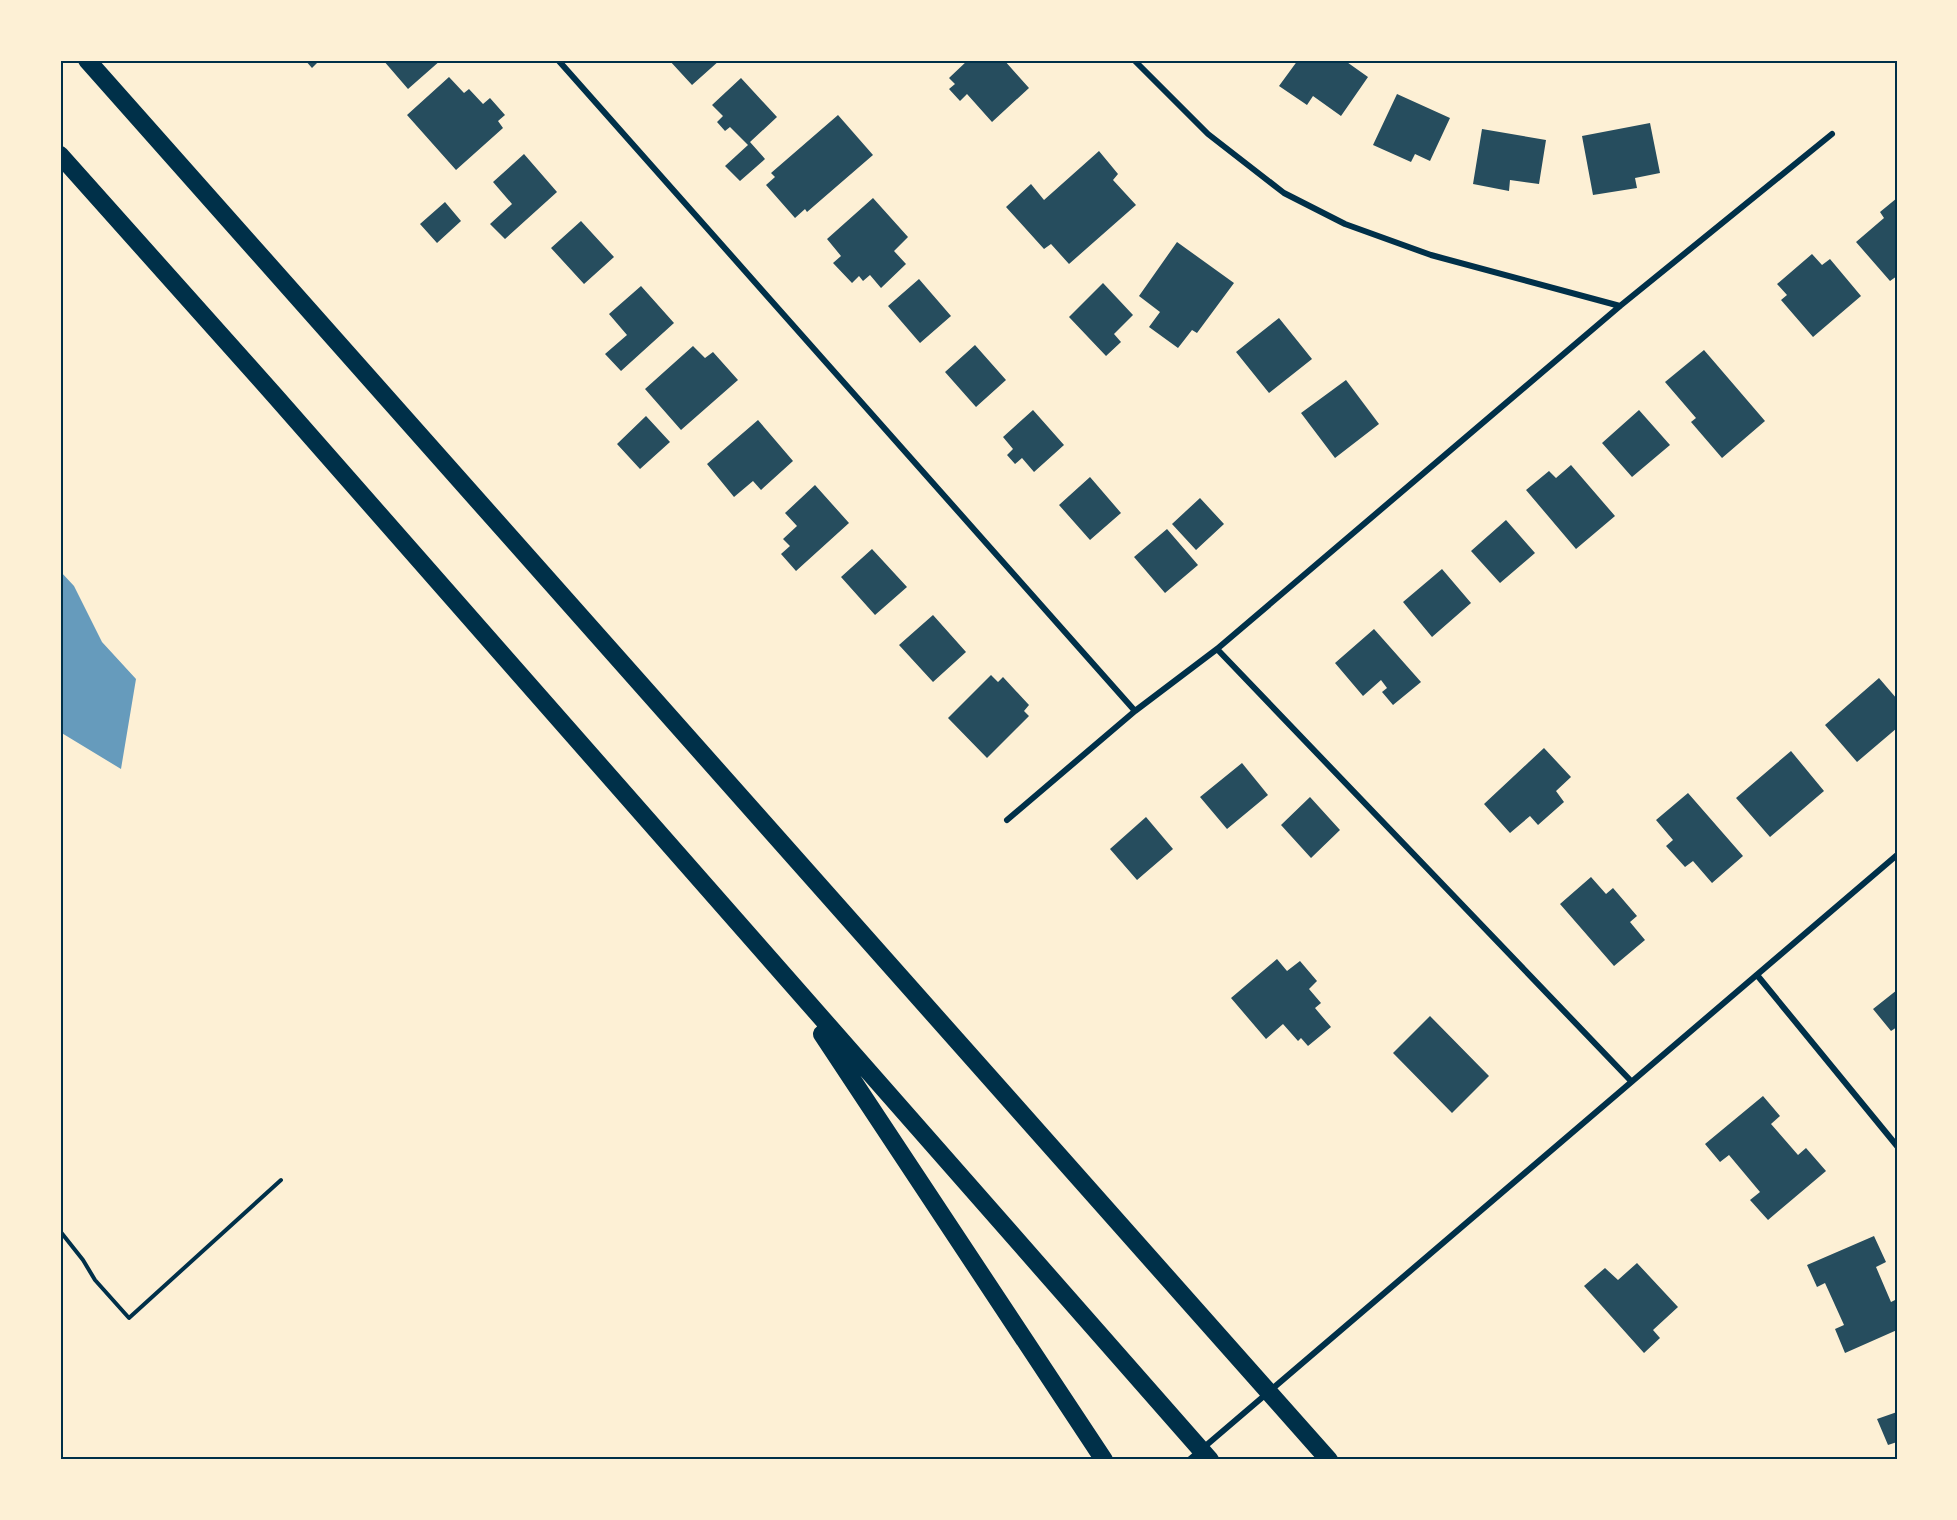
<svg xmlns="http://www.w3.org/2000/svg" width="1957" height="1520" font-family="'Work Sans',sans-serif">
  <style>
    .water { fill: #669bbc }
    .building { fill: #264d5e }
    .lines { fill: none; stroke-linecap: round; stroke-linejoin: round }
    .path { stroke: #003049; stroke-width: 4 }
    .minor { stroke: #003049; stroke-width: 6 }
    .motorway { stroke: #003049; stroke-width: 18 }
    .neatline { fill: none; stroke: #003049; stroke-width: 2 }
  </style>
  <rect width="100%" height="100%" fill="#fdf0d5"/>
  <!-- water -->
  <path class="water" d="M60,571L74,586L102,642L136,679L121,769L60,732Z"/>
  <!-- building -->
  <path class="building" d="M305,60H320L312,68Z
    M383,60H441L408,89Z
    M669,60H720L692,85Z
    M968,60H1004L1029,88L992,122L967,94L960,101L949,89L955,84L949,78Z
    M1298,60H1344L1368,77L1341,116L1313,96L1307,105L1279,86Z
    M449,77L464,93L469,89L483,104L490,98L505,115L498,121L503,128L456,170L407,115Z
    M741,78L777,117L750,142L765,159L740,181L725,166L748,145L730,127L725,131L717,122L723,116L712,105Z
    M1397,94L1450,118L1430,161L1415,154L1411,162L1373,145Z
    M838,115L873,155L807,212L805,209L795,218L766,185L775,177L771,173Z
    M1650,123L1660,173L1635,178L1637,188L1593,195L1582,136Z
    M1482,129L1546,140L1539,184L1510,180L1509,191L1473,184Z
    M1099,151L1118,174L1113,180L1136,205L1069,264L1051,244L1044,249L1006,207L1031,184L1044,200Z
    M524,154L557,192L505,239L490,224L512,204L493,182Z
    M873,198L908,237L894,251L906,264L881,288L870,275L863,281L859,276L852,283L833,263L841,256L827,239Z
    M1897,198V276L1890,281L1856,242L1884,218L1880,212Z
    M445,202L461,221L437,243L420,224Z
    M581,221L614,257L584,284L551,248Z
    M1177,242L1234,283L1197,333L1192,330L1178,348L1149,327L1160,312L1139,296Z
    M1812,254L1822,265L1830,259L1861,296L1813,337L1781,300L1787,295L1777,284Z
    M919,279L951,316L920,343L888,306Z
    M1103,283L1133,315L1114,334L1121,342L1106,356L1069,317Z
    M641,286L674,323L621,371L605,354L627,335L609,314Z
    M1279,318L1312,359L1269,393L1236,352Z
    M975,345L1006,380L976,407L945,372Z
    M693,346L705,358L713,352L738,380L681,430L645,389Z
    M1704,350L1765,421L1722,458L1691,422L1696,418L1665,382Z
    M1346,380L1379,424L1335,458L1301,413Z
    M1033,410L1064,445L1034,472L1022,458L1015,464L1007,455L1013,449L1003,437Z
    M1639,410L1670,445L1632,477L1602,443Z
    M646,416L670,442L640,469L617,444Z
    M758,420L793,461L761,490L753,481L734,497L707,464Z
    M1571,465L1615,516L1576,549L1526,490L1549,471L1556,478Z
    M1090,477L1121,513L1090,540L1059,505Z
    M815,485L849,523L796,571L781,554L790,546L783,539L797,526L785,513Z
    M1200,498L1224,524L1196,550L1172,524Z
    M1506,520L1535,553L1500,583L1471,551Z
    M1167,529L1198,565L1165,593L1134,557Z
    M872,549L907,587L875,615L841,577Z
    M1442,569L1471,603L1432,637L1403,602Z
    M933,615L966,652L933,682L899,645Z
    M1374,629L1421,682L1393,705L1382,692L1387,688L1381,680L1363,696L1335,663Z
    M991,675L998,682L1003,677L1029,705L1024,711L1029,716L987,758L948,718Z
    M1879,678L1897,699V728L1857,762L1825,725Z
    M1544,748L1571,777L1556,791L1564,802L1538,825L1530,816L1510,833L1484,804Z
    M1791,751L1824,791L1770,837L1736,798Z
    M1242,763L1268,795L1227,829L1200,797Z
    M1688,793L1743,856L1712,883L1693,861L1685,867L1666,846L1673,840L1656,820Z
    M1310,797L1340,830L1311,858L1281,825Z
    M1146,817L1173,849L1137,880L1110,849Z
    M1591,877L1606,894L1613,888L1637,916L1630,922L1645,940L1614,966L1560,904Z
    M1277,959L1287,971L1300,961L1317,981L1309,989L1321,1003L1315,1008L1331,1027L1308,1046L1301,1038L1298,1041L1283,1024L1266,1039L1231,998Z
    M1897,990V1027L1891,1031L1873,1009Z
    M1430,1016L1489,1076L1452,1113L1393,1053Z
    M1763,1096L1780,1116L1771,1124L1798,1155L1806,1148L1826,1171L1768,1220L1750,1200L1760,1192L1729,1155L1720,1162L1705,1144Z
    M1874,1236L1886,1262L1876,1267L1891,1302L1897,1299V1330L1845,1353L1835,1329L1844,1325L1825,1283L1817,1287L1807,1265Z
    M1637,1263L1678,1307L1653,1330L1660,1338L1644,1353L1584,1286L1605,1268L1618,1280Z
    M1897,1412V1442L1888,1445L1877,1419Z"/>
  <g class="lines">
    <!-- path -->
    <path class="path" d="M60,1231L83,1260L95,1280L129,1318L281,1180"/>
    <!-- minor -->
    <path class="minor" d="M558,60L1135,711
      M1134,60L1208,134L1284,193L1345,224L1431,255L1620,306
      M1217,649L1631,1081
      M1007,820L1135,711L1217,649L1620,306L1832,134
      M1757,975L1897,1146
      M1189,1460L1897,855"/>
    <!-- motorway -->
    <path class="motorway" d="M87,60L1329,1460
      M60,155L276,397L1210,1460
      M822,1034L1104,1460"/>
  </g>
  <!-- border -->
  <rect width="1957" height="1520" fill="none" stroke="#fdf0d5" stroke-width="123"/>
  <rect x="62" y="62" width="1834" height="1396" class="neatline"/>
</svg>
